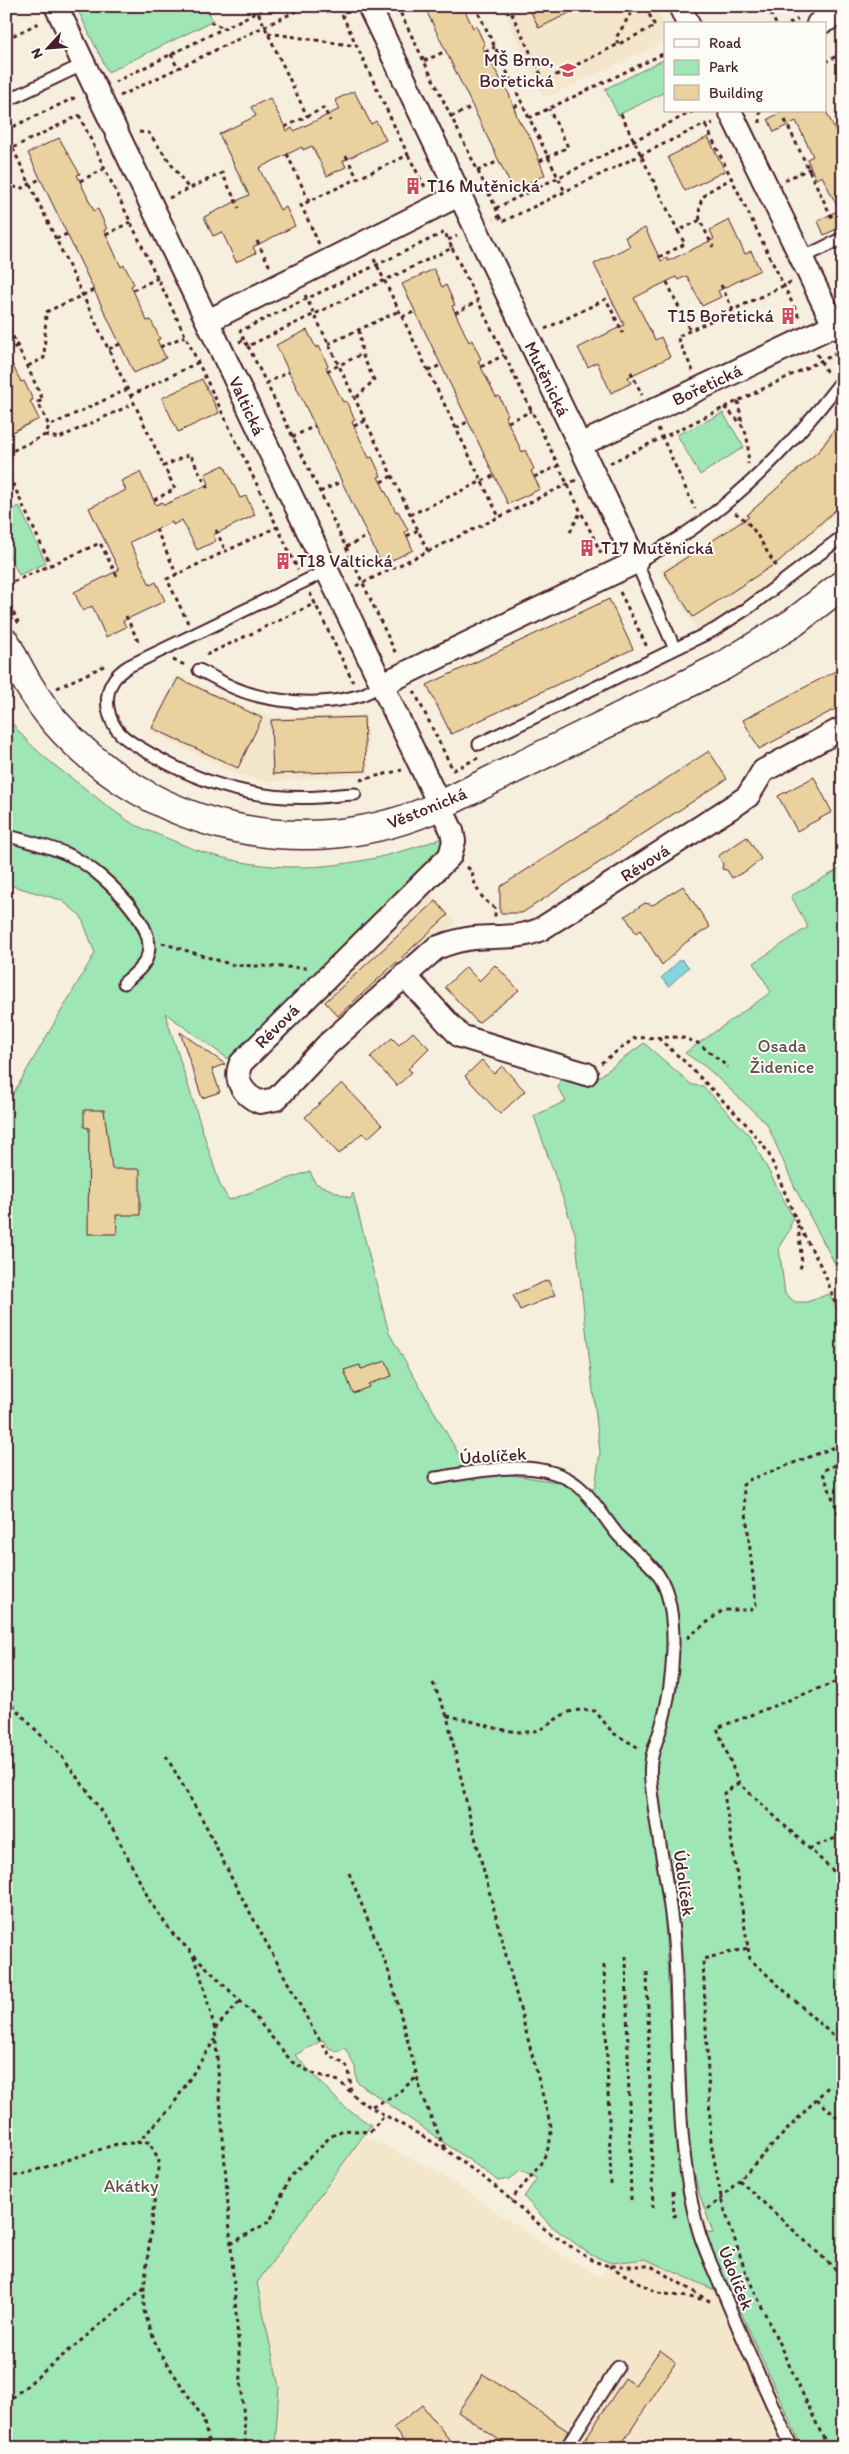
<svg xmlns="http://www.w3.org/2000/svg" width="849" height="2454" font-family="Itim,sans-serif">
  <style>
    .built { fill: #f3e6cb }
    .green { fill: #9ee6b4; stroke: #748270; fill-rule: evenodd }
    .water { fill: #84d5dd; stroke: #6d8c96 }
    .building { fill: #ead1a0; stroke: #4a1f2b }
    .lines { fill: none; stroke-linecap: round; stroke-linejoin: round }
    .service-casing { stroke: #4a1f2b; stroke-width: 15 }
    .minor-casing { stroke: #4a1f2b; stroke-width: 26 }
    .tertiary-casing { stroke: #4a1f2b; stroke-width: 31 }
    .path { stroke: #4a1f2b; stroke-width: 3; stroke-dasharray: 4 4; stroke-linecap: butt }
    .service { stroke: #fdfcf7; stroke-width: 11 }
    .minor { stroke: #fdfcf7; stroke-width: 22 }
    .tertiary { stroke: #fdfcf7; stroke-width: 28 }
    .labels { text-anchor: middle; stroke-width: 4; stroke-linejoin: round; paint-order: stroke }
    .poi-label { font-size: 18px; fill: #4a1f2b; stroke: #fdfcf7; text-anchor: start }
    .street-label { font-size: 18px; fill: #4a1f2b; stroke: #fdfcf7 }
    .park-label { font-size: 18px; fill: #5f514d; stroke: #fdfcf7 }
  </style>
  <rect width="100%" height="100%" fill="#f7efdd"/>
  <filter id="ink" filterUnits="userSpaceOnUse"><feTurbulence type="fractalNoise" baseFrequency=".02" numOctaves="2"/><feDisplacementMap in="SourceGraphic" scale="10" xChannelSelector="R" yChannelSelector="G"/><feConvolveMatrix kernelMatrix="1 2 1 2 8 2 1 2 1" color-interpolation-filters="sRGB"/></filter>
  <g filter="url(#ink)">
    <!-- built -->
    <path class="built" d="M501,6H655L665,28V42L544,98Z
      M843,415V508L772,568L779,579L740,608L699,633L660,571L744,516L819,447Z
      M177,675L268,717L367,715L369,774L272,782L239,775L149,731Z
      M431,894L457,922L343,1024L320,1000Z
      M365,2136L435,2170L553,2250L600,2277L611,2263L645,2259L735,2299L798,2439L792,2448H275L257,2283Z"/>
    <!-- green -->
    <path class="green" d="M93,6H206L213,21L108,72L79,13Z
      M665,59V92L618,115L605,89Z
      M723,413L744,447L700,475L677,435Z
      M19,506L46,563L19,575L6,549V512Z
      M6,713C22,742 55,766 82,786C97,798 112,810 127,820C139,828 155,833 169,839C264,881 350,872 445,837V852L421,869L231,1061L165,1013L220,1185L229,1200L310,1171L315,1183L350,1198L353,1193L389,1333L469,1472H494L595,1488L600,1452L575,1233L534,1116L566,1101L558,1088L561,1077L588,1085L644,1043L692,1085L703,1086L750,1136L793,1217L789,1231L779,1247L785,1294L795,1302H807L829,1294L843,1320V2448H792L798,2439L735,2299L645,2259L611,2263L591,2255L550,2225L524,2197L537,2178L520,2171L510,2179L499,2181L357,2082L355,2067L345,2048L337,2052L328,2047L323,2040L295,2055L344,2107L371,2125L257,2283L279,2387L275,2448H6V1106L95,953L81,916L61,900L6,884ZM678,1918L684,2006L688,2135L692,2164L699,2193L713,2233L695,2229L681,2178L676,2145L665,1920Z
      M843,867V1279L795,1188L767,1124L707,1068L685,1053L771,992L754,963L808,927L791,896Z"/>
    <!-- water -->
    <path class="water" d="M681,959L689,967L669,986L661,978Z"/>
    <!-- building -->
    <path class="building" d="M424,6H463L473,28L476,26L485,45L482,47L509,94L518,119L531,139L545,175L513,190Z
      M528,6H583L539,28Z
      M354,91L371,124L376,121L386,140L343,161L346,167L327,176L312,146L303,150L302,147L259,168L280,210L286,207L295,226L253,247L256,253L236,262L222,232L213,236L204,217L249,195L219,134L256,116L251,107L270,98L287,131L292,128L294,131L340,109L335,100Z
      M784,111H826L843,147V226L824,235L818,221L839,210L822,176L816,179L807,159L813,156L796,121L774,132L768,119Z
      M708,137L725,171L685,191L668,157Z
      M59,138L80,174L77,175L94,211L98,209L107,229L104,230L121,267L124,265L134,284L131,286L147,321L151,320L160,339L157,340L166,358L134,373L28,153Z
      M729,220L745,254L751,251L760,270L718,291L721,297L702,306L687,276L678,280L676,277L634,298L655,340L661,337L670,357L628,377L631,383L611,393L597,362L588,367L578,348L624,325L594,264L630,246L625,237L645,228L661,261L667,258L668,261L714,239L710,230Z
      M434,269L442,287L446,285L455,305L452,306L469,342L472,340L481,359L478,361L496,397L499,396L508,415L505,416L522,452L525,450L534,469L531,471L540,489L508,504L402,284Z
      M307,330L316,348L319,346L328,366L326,367L343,402L346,401L355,420L352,422L369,458L372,457L381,476L378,477L396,512L398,511L408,530L405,532L413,550L382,565L276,345Z
      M6,352L21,382L24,381L33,400L30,401L39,419L6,435Z
      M202,379L219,413L178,432L162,398Z
      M843,418V503L778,562L693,617L664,572L749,517L747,515L820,450Z
      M224,465L240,498L246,496L255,515L213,535L216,541L197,550L182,520L173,525L172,522L130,542L150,585L156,582L165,601L123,621L126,627L106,637L92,606L83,611L74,592L119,570L89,508L126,490L121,481L140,472L156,505L162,502L164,505L209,484L205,474Z
      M609,599L633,649L451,734L427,685Z
      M843,667V705L759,749L743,720Z
      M178,678L262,718L238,768L152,728Z
      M364,717L366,771L273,774L271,720Z
      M709,751L727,779L522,913H500V887Z
      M814,777L832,812L797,831L778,796Z
      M747,837L761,859L746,871L732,878L727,870L722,869L723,864L718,856Z
      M683,886L710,927L685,943L662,965L640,930L636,933L625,916L645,903L653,905Z
      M436,901L448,915L338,1016L325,1002Z
      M495,965L519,990L478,1023L445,987L466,967L479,981Z
      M180,1032L225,1064L212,1069L220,1092L202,1098Z
      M413,1032L429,1048L408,1069L412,1072L397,1086L370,1057L392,1038L399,1045Z
      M482,1060L494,1074L502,1066L525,1091L500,1114L465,1076Z
      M342,1083L382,1125L368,1138L362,1133L339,1154L305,1117Z
      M84,1110H104L112,1169H140V1215H116L117,1234H88L89,1128L84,1127Z
      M548,1280L555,1295L520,1310L513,1295Z
      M386,1361L392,1376L368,1384L369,1387L353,1393L344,1370L360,1365L361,1369Z
      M660,2350L676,2362L619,2448H575L581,2439L584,2441L625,2378L635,2385Z
      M483,2374L568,2431L559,2448H511L458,2412Z
      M422,2405L456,2448H409L393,2428Z"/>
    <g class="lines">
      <!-- service casing -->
      <g class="service-casing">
        <path id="service" d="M6,101L84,64
          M802,258L843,238
          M326,571L129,666C114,675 105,689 108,708C112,733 128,741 149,753C201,784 259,801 320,797C332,796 343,794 355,794
          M675,649L636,562C720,521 787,452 843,379
          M199,670C210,675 220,681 230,686C266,703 320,707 358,696C367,694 375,688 383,684
          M479,744L714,630L748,608L843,536
          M6,835C27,842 56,847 75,858C101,872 160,925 147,957C144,967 132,976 124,983
          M435,1478C476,1472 529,1458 568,1479C589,1490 603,1517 618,1535C632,1551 652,1562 662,1581C680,1617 673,1686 662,1724C656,1745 648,1758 651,1781C656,1835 670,1888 674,1942C681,2034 673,2144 699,2232C705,2252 715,2272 723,2292C744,2342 766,2392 789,2441L784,2448
          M566,2448L618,2367"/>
      </g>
      <!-- minor casing -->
      <g class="minor-casing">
        <path id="minor" d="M56,6L452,831L454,841L450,856L241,1063C233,1080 244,1096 260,1102L276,1099L328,1044L436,948C449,943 461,939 474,938C497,936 520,939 541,929L738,803L748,796L763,771L843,728
          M369,6L636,562L383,684
          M680,6L688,24
          M818,24L843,12
          M730,111L834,325L843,331
          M208,321L459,195
          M580,445L834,325
          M404,975L460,1036L586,1074"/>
      </g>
      <!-- tertiary casing -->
      <g class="tertiary-casing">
        <path id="tertiary" d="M6,643C20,671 35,699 56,723C152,832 309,866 441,805L723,666L793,623L843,584"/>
      </g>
      <!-- path -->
      <path class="path" d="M255,6L307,116
        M397,6L496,208L499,216L493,219
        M475,6L565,192
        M508,6L544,81L655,26L645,6
        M767,6L776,24
        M210,22L224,28
        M789,24L798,19
        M268,33L356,46
        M6,39L41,22
        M618,44L616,38L635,6
        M485,52L495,47
        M171,54L178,69
        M424,61L446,51
        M825,62L843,53
        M115,82L269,6
        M120,96L307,6
        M514,107L522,103
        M781,111L782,112
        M621,114L678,231
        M79,115L298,570
        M451,117L472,107
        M529,118L665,53
        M785,120L833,220
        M760,123V111
        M706,126L800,319
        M285,127L324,108L330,121
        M6,130L76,97
        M139,132L149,133L189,189
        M6,134L164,466
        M6,151L80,115
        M287,154L309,201
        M408,155L426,189
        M346,156L358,179
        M540,161L568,147L549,109
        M477,171L499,161
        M785,180L811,168
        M80,181L104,169
        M6,187L9,185L20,189L40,179
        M169,198L222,173L239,208
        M496,208L694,111
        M499,216L502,222L705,124L706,126L713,123
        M700,220C696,192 711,191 732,178
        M106,235L130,222
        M56,239L67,234
        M257,241L270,267
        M319,244L301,205L408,155L338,6
        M452,248L603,557
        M659,257L685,244L678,231L700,220L713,247
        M374,259L499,517
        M667,282L690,331
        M721,285L733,310
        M133,290L158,278
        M305,295L428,551
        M455,313L478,301
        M402,317L416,311
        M6,322L43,400L38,402L49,426
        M545,329L606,299L623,333
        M359,330L362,354
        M244,340L240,331L445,232L448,240
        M239,342L244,340L248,346L452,248L448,240L457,236
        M328,344L399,311
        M248,346L320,492L397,656
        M160,347L185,336
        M109,349L120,344
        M6,351L17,346
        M817,354L828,375
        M28,366L44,358L46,312L94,290
        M481,367L504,355
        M327,371L362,354L374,380L355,399
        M428,371L441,365
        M693,371L677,337L791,282
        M631,372L642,395
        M266,383L289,372
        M130,396L199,362
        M738,401L742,423
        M724,407C747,427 749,433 748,464
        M508,422L532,411
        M354,426L365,421
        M456,428L469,421
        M658,428L695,509
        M45,435L59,438L133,404
        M292,437L315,426
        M6,454L45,435L49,426L128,389
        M6,462V463
        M610,463L841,351
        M6,469L51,566
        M534,477L558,466
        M381,482L392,476
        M320,492L342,481
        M154,500L175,489L164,466L190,454L209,491
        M735,513C756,524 764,551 778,568
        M410,515L495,475
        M156,529L177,575
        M216,530L226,552
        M570,532L581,511
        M407,536L418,530
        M346,547L368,536
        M6,585L100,543L118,578
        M356,586L576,480
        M620,592L647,647
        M310,593L353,682
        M6,598L19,624
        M126,616L140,645
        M188,623L167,579L277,527
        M206,655L316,603
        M173,660L185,665
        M57,688L106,665
        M414,691L453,770L478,758
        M6,706L8,705
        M360,780L402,770
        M467,867L472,871C474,887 481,899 495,908V917
        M162,943L233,965L307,968
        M658,1038L684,1061L745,1123L768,1152L798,1224L824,1272L843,1324
        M601,1063L635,1038L680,1037L698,1043L728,1067
        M798,1225L802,1264L799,1270
        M843,1462L824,1470L823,1473L843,1525
        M687,1638L723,1610H751L756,1605L743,1485L749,1480L843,1444
        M843,1679L717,1728L739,1783L843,1880
        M433,1683L447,1716L470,1818L551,2127C552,2159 530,2176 511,2200
        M6,1699L62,1757L89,1793L114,1831L151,1903L173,1934L252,2013L292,2062L312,2073L339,2081L360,2101L445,2149L497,2188L547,2231L593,2261L609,2266H651L711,2302
        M447,1716C475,1719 505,1736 534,1731C547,1728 554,1719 565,1714C573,1709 586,1710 595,1711L613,1733L639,1748
        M166,1756L205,1824L233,1881L314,2031L330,2056L345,2064L349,2070L351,2090
        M739,1783L724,1793L748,1948L703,1959L711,2142L722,2202L746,2273L828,2448
        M809,1849L843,1835
        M349,1873L390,1975L423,2099L445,2149
        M748,1948L750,1959L843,2045
        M193,1956L199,1969L215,2030L246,2448
        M626,1956L631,2200
        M604,1965L611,2185
        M647,1972L653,2211
        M215,2029L240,2001
        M817,2099L843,2123
        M372,2106L393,2097L417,2077
        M137,2143L171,2108L215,2039
        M6,2176L21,2175L117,2144L149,2142L159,2160L144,2288V2311L158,2350L203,2418L210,2448
        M739,2180L843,2276
        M673,2191L674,2216L679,2214
        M707,2209L719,2201L828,2087
        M231,2244L270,2221L290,2177L330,2137L343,2130L370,2132L385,2114
        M609,2266L658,2293L702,2299
        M6,2403L144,2288
        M6,2437L17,2448"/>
      <!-- service -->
      <use href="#service" class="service"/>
      <!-- minor -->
      <use href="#minor" class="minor"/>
      <!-- tertiary -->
      <use href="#tertiary" class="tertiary"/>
    </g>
  </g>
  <!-- icons -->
  <defs>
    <g id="school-bare" transform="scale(1.35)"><path d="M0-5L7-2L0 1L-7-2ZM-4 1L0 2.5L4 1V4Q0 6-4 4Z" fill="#d1495b" stroke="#fdfcf7" stroke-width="2.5" paint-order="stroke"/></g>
    <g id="building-bare" transform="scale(1.35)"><path d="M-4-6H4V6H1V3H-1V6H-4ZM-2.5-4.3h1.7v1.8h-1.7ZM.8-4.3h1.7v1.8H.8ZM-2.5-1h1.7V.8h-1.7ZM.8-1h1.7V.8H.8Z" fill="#d1495b" stroke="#fdfcf7" stroke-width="2.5" paint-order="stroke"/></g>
  </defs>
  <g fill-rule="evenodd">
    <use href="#school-bare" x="568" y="70"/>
    <use href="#building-bare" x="413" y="186"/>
    <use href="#building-bare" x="788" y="316"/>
    <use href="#building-bare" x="587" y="548"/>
    <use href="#building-bare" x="283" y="561"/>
  </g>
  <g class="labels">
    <!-- poi labels -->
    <g class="poi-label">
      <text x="554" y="66" text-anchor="end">MŠ Brno,<tspan x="554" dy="21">Bořetická</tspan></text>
      <text x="427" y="192">T16 Mutěnická</text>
      <text x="774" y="322" text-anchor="end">T15 Bořetická</text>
      <text x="601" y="554">T17 Mutěnická</text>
      <text x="297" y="567">T18 Valtická</text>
    </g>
    <!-- street labels -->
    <g class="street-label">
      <text transform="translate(547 379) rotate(64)" y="6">Mutěnická</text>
      <text transform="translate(707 385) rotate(-25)" y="6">Bořetická</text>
      <text transform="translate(247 406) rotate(65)" y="6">Valtická</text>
      <text transform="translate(427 808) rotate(-22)" y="6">Věstonická</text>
      <text transform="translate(645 863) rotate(-33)" y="6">Révová</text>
      <text transform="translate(277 1026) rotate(-45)" y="6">Révová</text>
      <text transform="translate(493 1456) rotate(-4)" y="6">Údolíček</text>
      <text transform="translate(684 1883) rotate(82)" y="6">Údolíček</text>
      <text transform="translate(736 2278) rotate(68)" y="6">Údolíček</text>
    </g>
    <!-- park labels -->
    <g class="park-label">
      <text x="782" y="1052">Osada<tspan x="782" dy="21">Židenice</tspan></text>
      <text x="131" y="2192">Akátky</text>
    </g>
  </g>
  <!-- margin -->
  <rect width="849" height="2454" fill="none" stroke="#fdfcf7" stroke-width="25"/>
  <rect x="12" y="12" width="824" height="2429" fill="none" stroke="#4a1f2b" stroke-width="2" filter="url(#ink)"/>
  <!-- legend -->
  <rect x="664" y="22" width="162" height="90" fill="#fdfcf7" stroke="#b5a4a5"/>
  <rect x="674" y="39" width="25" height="8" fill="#fdfcf7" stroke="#b5a4a5"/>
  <text x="709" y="48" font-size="15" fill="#4a1f2b">Road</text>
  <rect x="674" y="60" width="25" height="15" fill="#9ee6b4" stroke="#b5a4a5"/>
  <text x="709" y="72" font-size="15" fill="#4a1f2b">Park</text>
  <rect x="674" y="85" width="25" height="15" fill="#ead1a0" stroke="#b5a4a5"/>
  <text x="709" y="98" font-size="15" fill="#4a1f2b">Building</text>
  <!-- north arrow -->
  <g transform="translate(48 48) rotate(244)" stroke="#fdfcf7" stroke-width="4" paint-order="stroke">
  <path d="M0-4L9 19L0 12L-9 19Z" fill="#4a1f2b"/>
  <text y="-8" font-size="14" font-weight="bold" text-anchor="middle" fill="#4a1f2b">N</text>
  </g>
</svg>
